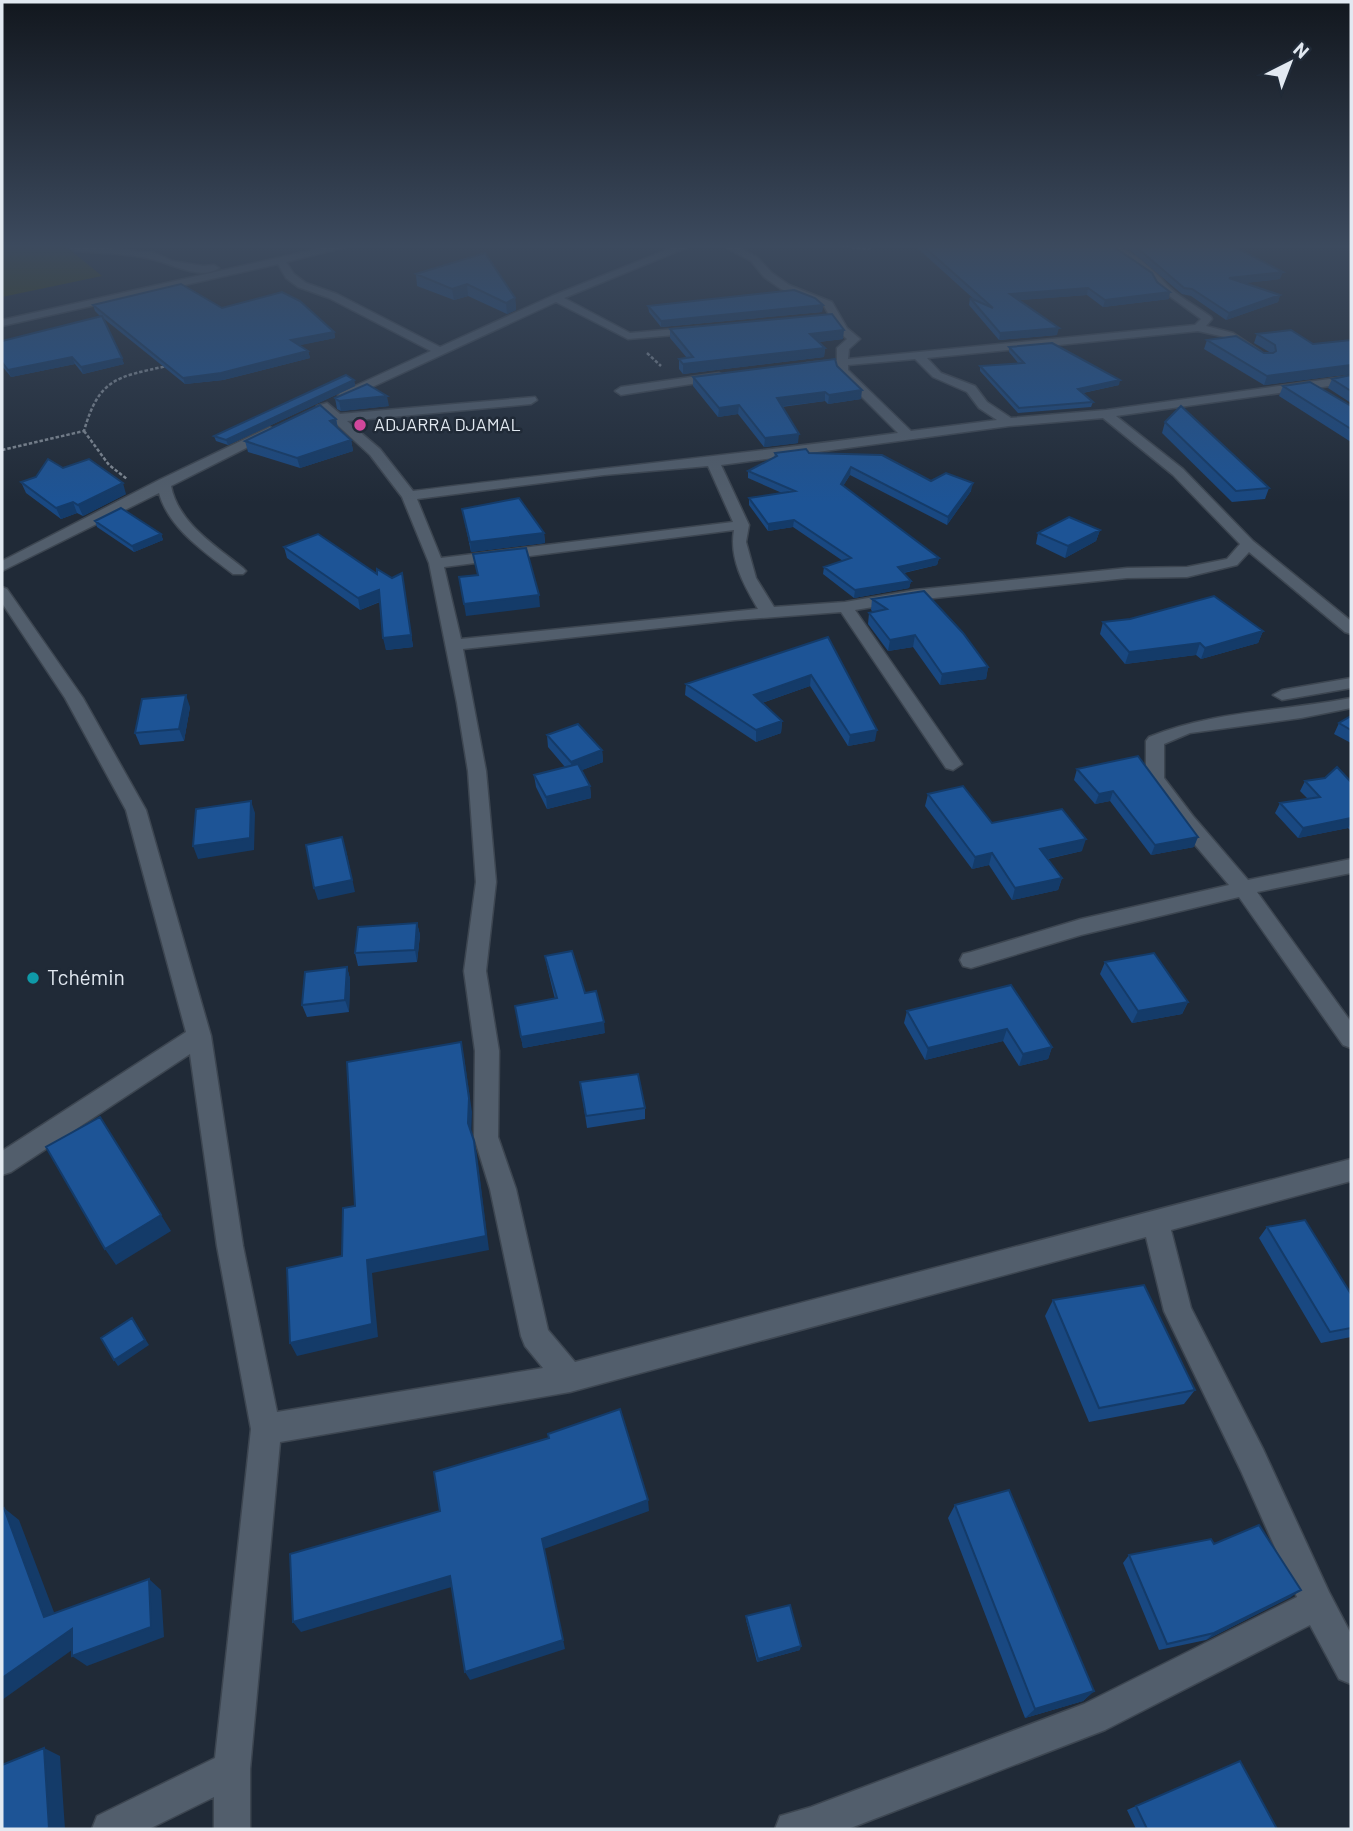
<svg xmlns="http://www.w3.org/2000/svg" width="1353" height="1831" font-family="Barlow,sans-serif">
  <style>
    .green { fill: #3a3d09 }
    .lines { fill: none; stroke-linecap: round; stroke-linejoin: round }
    .street-casing { stroke: #3d4651; stroke-width: 3 }
    .path { stroke: #828b95; stroke-width: 2.5; stroke-dasharray: 3.5 2; stroke-linecap: butt }
    .street { fill: #525e6c; fill-rule: evenodd }
    .wall { fill: #194881 }
    .shaded-wall { fill: #143b69 }
    .building { fill: #1d5496; stroke: #143b69; stroke-width: 2 }
    .hotel-dot { fill: #d1479c; stroke: #202a37; stroke-width: 2.5 }
    .culture-dot { fill: #0f9aa8; stroke: #202a37; stroke-width: 2.5 }
    .labels { text-anchor: middle; stroke-width: 5; stroke-linejoin: round; paint-order: stroke }
    .far-poi-label { font-size: 18px; fill: #e2e9f1; stroke: #202a37; text-anchor: start }
    .poi-label { font-size: 21px; fill: #e2e9f1; stroke: #202a37; text-anchor: start }
  </style>
  <rect width="100%" height="100%" fill="#202a37"/>
  <!-- green -->
  <path class="green" d="M2,245H64L102,276L2,297Z"/>
  <g class="lines">
    <!-- street casing -->
    <g class="street-casing">
      <path id="street" d="M77,245L155,253L172,261L203,266L214,265L219,268C200,281 171,263 151,259C127,253 100,253 75,251L70,248Z
        M335,245H354L286,262L294,274L306,283L337,294L440,347L552,296L679,245H693L564,298L630,333L698,327L703,330L698,333L628,339L556,302L344,400L338,396L340,393L431,351L329,298L298,287L286,278L278,264L2,326V320Z
        M721,245H734L757,257L772,273L789,285L832,302L847,328L860,339L849,349L848,359L1195,325L1201,319L1157,287L1152,278L1104,245C1127,245 1151,267 1165,283C1176,296 1197,306 1211,317L1212,319L1206,326L1233,333L1260,351L1250,353L1225,337L1198,331L927,358L941,373L975,386L987,402L1011,418L1106,410L1351,376V383L1116,416L1183,469L1253,541L1351,621V634L1345,632L1249,552L1237,565L1187,577L1127,578L915,600L855,610L962,764L953,770L946,768L841,612L735,620L463,649L486,771L496,882L486,971L499,1051L498,1137L516,1189L548,1330L575,1362L1351,1159V1181L1171,1230L1191,1308L1263,1449L1329,1592L1351,1634V1684L1339,1679L1310,1625L1105,1730L848,1829H775L780,1816L811,1807L1084,1704L1297,1597L1241,1471L1164,1311L1146,1237L570,1392L280,1442L250,1769V1829H214V1797L149,1829H92L97,1816L215,1758L251,1429L217,1246L190,1054L11,1172L2,1175V1151L186,1032L126,810L65,698L2,603V587L7,589L83,698L146,810L211,1036L243,1246L277,1412L543,1368L525,1346L521,1336L490,1189L474,1137L475,1051L464,971L476,882L468,771L457,703L429,563L402,497L370,455L317,406L327,403L340,414L535,397L537,400L531,404L347,421L380,449L413,491C574,471 736,455 898,433L838,373L836,367L807,369L801,366L807,363L837,360V348L847,339L839,332L824,306L781,289L764,277L751,261ZM915,359L933,377L967,392L979,408L997,420L911,431L848,370V365ZM1103,418L1173,475L1240,544L1227,559L1187,567L1127,568L915,590L845,602L774,607L756,578L746,542L749,525L721,465L1009,426ZM708,466L733,522L441,558L417,499L604,475ZM734,530C729,559 744,585 758,609L461,639L444,567Z
        M719,373L723,375V379L621,395L615,391L621,387Z
        M270,427L276,431L274,434L171,486C178,523 216,546 243,568L246,571L243,574H233C205,552 169,529 159,493L2,571V561L159,480Z
        M1351,678V688L1282,700L1273,695L1282,690Z
        M1351,698V708L1301,718L1190,733L1164,744V778L1193,816L1248,880L1351,859V873L1257,892L1351,1022V1048L1343,1045L1239,897L1081,935L971,968L963,966L960,960L963,954L971,952L1081,919L1229,885L1179,826L1146,779V741L1149,737C1212,711 1284,711 1351,698Z"/>
    </g>
    <!-- path -->
    <path class="path" d="M835,245L868,249L873,245
      M647,353L661,366
      M84,431L109,465L127,479
      M2,450L84,431C99,378 117,377 167,366"/>
    <!-- street -->
    <use href="#street" class="street"/>
  </g>
  <!-- wall -->
  <path class="wall" d="M914,245H1111L1169,299L1103,307L1087,295L1019,300L1057,335L999,340L969,305L970,298L976,301Z
    M1114,245H1231L1280,279L1244,283L1280,295L1278,302L1226,320L1191,296L1182,294L1131,251Z
    M485,253L515,298L516,310L507,314L468,296L454,300L417,286L416,274Z
    M93,305L222,308L334,332L335,338L299,345L308,351L310,358L223,380L185,384L103,318L124,364L83,374L75,364L11,377L2,366V341L101,317L95,311Z
    M823,305L822,312L661,327L649,312L648,306Z
    M670,329L843,339L819,342L825,348L824,357L683,374L679,369V359L687,358L670,338Z
    M1257,334L1313,344L1351,340V374L1264,385L1204,349L1207,340L1264,353H1271L1254,343Z
    M1009,347L1119,385L1083,393L1093,402L1091,407L1018,413L980,371V366L1019,364L1009,352Z
    M837,366L861,399L828,404L825,401L782,407L798,443L764,447L738,414L718,417L693,386V377Z
    M1351,375V403L1328,388L1332,379Z
    M354,380L355,386L228,445L216,441L214,436Z
    M1283,386L1351,406V442L1279,396Z
    M335,398L389,406L341,411L337,409Z
    M336,419L338,428L351,440L353,451L300,468L248,452L245,441Z
    M1165,422L1269,488L1265,499L1232,502L1162,433Z
    M775,453H809L971,491L947,525L850,475L843,486L939,558L937,565L904,573L911,581L909,588L854,598L823,574L824,567L843,561L793,527L768,531L749,505V498L782,493L748,478V471L774,458Z
    M63,468L126,494L83,516L77,513L61,519L26,493L21,482Z
    M462,509L544,533L545,543L471,552Z
    M95,521L161,534L163,540L134,552L97,527Z
    M1100,530L1096,541L1065,558L1036,544L1038,533Z
    M284,547L392,578L404,584L413,647L386,650L380,602L360,610L287,558Z
    M872,599L988,667L986,679L940,685L913,647L888,651L868,624L869,613L873,612L871,610Z
    M1103,622L1263,631L1258,643L1201,659L1196,655L1125,664L1100,634Z
    M828,637L875,741L848,746L810,686L762,703L782,721L781,733L756,742L685,695L686,684Z
    M190,707L184,741L140,745L135,733Z
    M1351,716V743L1334,734L1339,723Z
    M547,735L602,750L603,762L582,770L590,786L591,798L547,809L536,787L534,775L565,767L548,747Z
    M1138,756L1194,847L1151,855L1110,801L1095,804L1074,780L1077,769Z
    M1305,781L1351,782V831L1348,828L1298,838L1275,813L1280,803L1308,799L1300,791Z
    M928,794L992,823L1082,851L1048,859L1062,878L1058,890L1012,900L989,865L972,869L925,806Z
    M417,923L420,935L417,962L358,966L355,953Z
    M545,956L585,993L605,1033L523,1048L515,1006L555,999L547,967Z
    M1105,962L1188,1002L1182,1014L1132,1023L1100,974Z
    M347,967L350,979L349,1012L307,1017L302,1005Z
    M1011,985L1052,1047L1048,1059L1019,1066L1003,1041L925,1060L904,1023L907,1011Z
    M580,1082L645,1108V1119L587,1128Z
    M1267,1227L1351,1294V1337L1321,1343L1259,1238Z
    M1053,1300L1195,1390L1184,1404L1089,1422L1045,1316Z
    M955,1505L1094,1691L1083,1701L1025,1718L948,1518Z
    M1214,1544L1291,1597L1206,1640L1159,1650L1123,1563L1129,1555Z
    M746,1616L800,1650L757,1662L746,1620Z
    M1136,1806L1277,1829H1136L1127,1810Z"/>
  <!-- shaded-wall -->
  <path class="shaded-wall" d="M1283,272L1280,279L1227,285L1229,278Z
    M467,284L468,296L454,300L452,289Z
    M1088,288L1087,295L1009,301L1010,294Z
    M1170,292L1169,299L1103,307L1105,300Z
    M1280,295L1278,302L1226,320L1229,313Z
    M515,298L516,310L507,314L506,303Z
    M823,305L822,312L661,327V321Z
    M1059,328L1057,335L999,340L1000,333Z
    M844,330L843,339L810,343V334Z
    M334,332L335,338L292,347L291,340Z
    M825,348L824,357L683,374V364Z
    M308,351L310,358L223,380L185,384L183,378Z
    M72,357L75,364L11,377L8,370Z
    M122,358L124,364L83,374L81,367Z
    M1351,365V374L1264,385L1267,376Z
    M354,380L355,386L228,445L226,440Z
    M1120,380L1119,385L1077,394L1078,389Z
    M862,390L861,399L828,404L829,395Z
    M825,392V401L776,407L777,398Z
    M387,396L389,406L341,411L339,401Z
    M739,405L738,414L718,417L719,408Z
    M336,419L338,429L330,421Z
    M799,434L798,443L764,447L765,438Z
    M351,440L353,451L300,468L297,458Z
    M851,467L850,475L840,491L841,484Z
    M123,483L126,494L83,516L78,505Z
    M973,483L971,491L947,525L948,517Z
    M73,502L77,513L61,519L56,508Z
    M794,520L793,527L768,531V524Z
    M1100,530L1096,541L1065,558L1068,546Z
    M544,533L545,543L471,552L470,542Z
    M161,534L163,540L134,552L132,546Z
    M939,558L937,565L897,574L898,567Z
    M402,573L413,647L386,650L383,638Z
    M911,581L909,588L854,598L855,590Z
    M379,590L381,601L360,610L358,598Z
    M539,595L540,607L466,616L464,604Z
    M1263,631L1258,643L1201,659L1205,648Z
    M915,635L913,647L888,651L890,640Z
    M1200,643L1196,655L1125,664L1129,652Z
    M988,667L986,679L940,685L942,674Z
    M811,675L810,686L753,706L754,695Z
    M186,695L190,707L184,741L179,729Z
    M782,721L781,733L756,742V730Z
    M877,730L875,741L848,746L850,735Z
    M602,750L603,762L572,774L571,762Z
    M590,786L591,798L547,809L546,797Z
    M1113,791L1110,801L1095,804L1099,794Z
    M251,801L255,813L254,850L198,859L193,846Z
    M1351,818V823L1348,828L1298,838L1303,828Z
    M1198,837L1194,847L1151,855L1155,845Z
    M1086,839L1082,851L1037,861L1040,849Z
    M346,850L355,892L318,900L314,888Z
    M992,853L989,865L972,869L975,857Z
    M1062,878L1058,890L1012,900L1015,888Z
    M417,923L420,935L417,962L415,950Z
    M347,967L350,979L349,1012L345,1000Z
    M1188,1002L1182,1014L1132,1023L1138,1011Z
    M604,1022L605,1033L523,1048L521,1037Z
    M1007,1029L1003,1041L925,1060L928,1048Z
    M461,1042L464,1057L472,1112L471,1137L468,1123Z
    M1052,1047L1048,1059L1019,1066L1023,1054Z
    M474,1141L477,1155L489,1250L372,1273L378,1337L297,1356L290,1343L367,1260Z
    M161,1215L171,1231L116,1265L105,1249Z
    M132,1318L149,1345L118,1366L114,1360Z
    M648,1500L649,1511L544,1549L565,1649L470,1680L465,1672L542,1539Z
    M4,1508L19,1520L60,1628L44,1617Z
    M450,1576L455,1586L301,1632L293,1622Z
    M149,1579L161,1590L164,1637L87,1666L72,1656Z
    M1301,1590L1291,1597L1206,1640L1214,1633Z
    M72,1629L86,1640L2,1700V1678Z
    M801,1646L800,1650L757,1662L758,1659Z
    M1094,1691L1083,1701L1025,1718L1035,1709Z
    M44,1748L60,1756L65,1829H47Z"/>
  <!-- building -->
  <path class="building" d="M922,245H1111L1152,273L1157,282L1170,292L1105,300L1088,288L1010,294L1059,328L1000,333L970,298L993,308Z
    M1134,245H1231L1283,272L1229,278L1280,295L1229,313L1192,289L1184,288Z
    M485,253L515,298L506,303L467,284L452,289L416,274Z
    M181,284L222,308L282,292L300,301L334,332L291,340L308,351L221,373L183,378L93,305Z
    M794,290L815,298L823,305L661,321L648,306Z
    M832,314L844,330L810,334L825,348L683,364L679,359L693,357L670,329Z
    M102,316L122,358L81,367L72,357L8,370L2,362V341Z
    M1291,330L1313,344L1351,340V365L1267,376L1207,340L1236,336L1264,353H1273L1276,351L1275,345L1257,334Z
    M1052,343L1120,380L1078,389L1093,402L1019,408L980,366L1024,363L1009,347Z
    M835,359L837,366L862,390L829,395L825,392L777,398L799,434L765,438L739,405L719,408L693,377Z
    M346,375L354,380L226,440L214,436Z
    M1351,375V391L1332,379Z
    M1310,382L1351,406V429L1283,386Z
    M367,384L387,396L339,401L335,398Z
    M320,405L336,419L330,421L351,440L297,458L245,441Z
    M1181,406L1269,488L1236,491L1165,422Z
    M806,449L809,453L882,455L931,481L946,473L973,483L948,517L851,467L841,484L939,558L898,567L911,581L855,590L824,567L851,558L794,520L768,524L749,498L795,491L748,471L777,456L775,453Z
    M48,459L63,468L89,459L123,483L78,505L73,502L56,508L21,482L36,477Z
    M519,498L544,533L470,542L462,509Z
    M121,508L161,534L132,546L95,521Z
    M1069,517L1100,530L1068,546L1038,533Z
    M318,534L377,574V569L392,578L402,573L411,635L383,638L379,590L358,598L284,547Z
    M526,548L539,595L464,604L459,577L478,575L473,554Z
    M924,591L963,633L988,667L942,674L915,635L890,640L869,613L887,609L872,599Z
    M1214,596L1263,631L1205,648L1200,643L1129,652L1103,622L1130,619Z
    M828,637L877,730L850,735L811,675L754,695L782,721L756,730L686,684Z
    M186,695L179,729L135,733L142,699Z
    M1351,716V730L1339,723Z
    M578,724L602,750L571,762L547,735Z
    M1138,756L1198,837L1155,845L1113,791L1099,794L1077,769Z
    M578,764L590,786L546,797L534,775Z
    M1337,767L1351,782V818L1303,828L1280,803L1320,797L1305,781L1325,778Z
    M963,786L992,823L1062,809L1086,839L1040,849L1062,878L1015,888L992,853L975,857L928,794Z
    M251,801L250,838L193,846L196,809Z
    M342,837L352,880L314,888L306,845Z
    M417,923L415,950L355,953L358,927Z
    M572,951L585,993L596,991L604,1022L521,1037L515,1006L557,998L545,956Z
    M1154,953L1188,1002L1138,1011L1105,962Z
    M347,967L345,1000L302,1005L305,972Z
    M1011,985L1052,1047L1023,1054L1007,1029L928,1048L907,1011Z
    M461,1042L469,1098L468,1123L474,1141L486,1236L367,1260L372,1324L290,1343L287,1268L342,1256L343,1208L355,1206L347,1062Z
    M638,1074L645,1108L586,1116L580,1082Z
    M100,1117L161,1215L105,1249L46,1147Z
    M1305,1220L1351,1294V1328L1330,1332L1267,1227Z
    M1144,1285L1195,1390L1099,1408L1053,1300Z
    M132,1318L145,1340L114,1360L101,1338Z
    M620,1409L648,1500L542,1539L563,1640L465,1672L450,1576L293,1622L290,1554L440,1511L434,1472L549,1438L548,1434Z
    M1009,1490L1094,1691L1035,1709L955,1505Z
    M4,1508L44,1617L149,1579L151,1627L72,1656V1629L2,1678V1509Z
    M1259,1525L1301,1590L1214,1633L1167,1644L1129,1555L1211,1539L1214,1544Z
    M790,1605L801,1646L758,1659L746,1616Z
    M44,1748L49,1828L47,1829H2V1765Z
    M1240,1761L1277,1829H1147L1136,1806Z"/>
  <!-- sky -->
  <linearGradient id="sky" x2="0" y2="1"><stop stop-color="#12171e"/><stop offset="0.49" stop-color="#3c4a5e"/><stop offset="1" stop-color="#3c4a5e" stop-opacity="0"/></linearGradient>
  <rect width="1353" height="502" fill="url(#sky)"/>
  <!-- markers -->
  <circle class="hotel-dot" cx="360" cy="425" r="7"/>
  <circle class="culture-dot" cx="33" cy="978" r="7"/>
  <g class="labels">
    <!-- far-poi labels -->
    <g class="far-poi-label">
      <text x="374" y="431">ADJARRA DJAMAL</text>
    </g>
    <!-- poi labels -->
    <g class="poi-label">
      <text x="47" y="985">Tchémin</text>
    </g>
  </g>
  <!-- border -->
  <rect width="1353" height="1831" fill="none" stroke="#e2e9f1" stroke-width="7"/>
  <!-- north arrow -->
  <g transform="translate(1290 63) rotate(42)" stroke="#202a37" stroke-width="5" paint-order="stroke">
  <path d="M0-5L12 26L0 18L-12 26Z" fill="#e2e9f1"/>
  <text y="-10" font-size="19" font-weight="bold" text-anchor="middle" fill="#e2e9f1">N</text>
  </g>
</svg>
